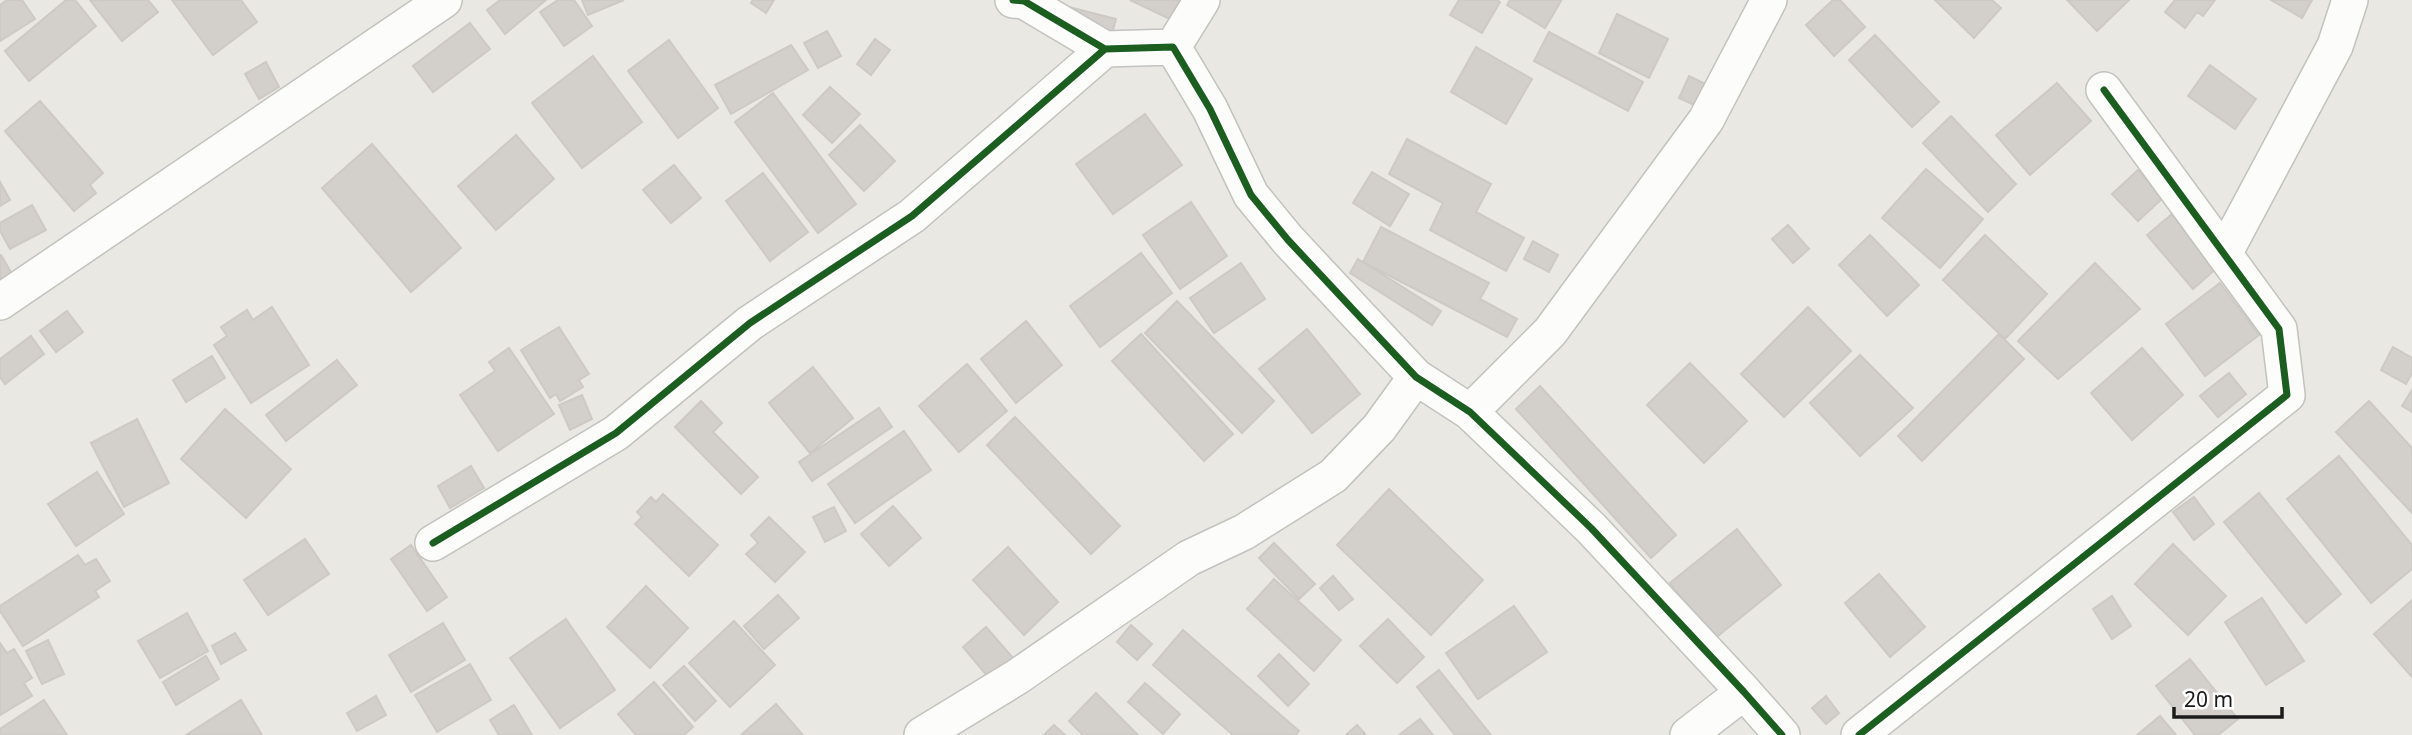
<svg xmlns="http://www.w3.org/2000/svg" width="2412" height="735" font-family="'Noto Sans',sans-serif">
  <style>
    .building { fill: #d3cfcb; stroke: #cdc9c4; stroke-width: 2 }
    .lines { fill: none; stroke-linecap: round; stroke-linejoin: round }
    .street-casing { stroke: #c2c2bf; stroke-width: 38 }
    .street { stroke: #fcfcfb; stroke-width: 35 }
    .cycleway-casing { stroke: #fff; stroke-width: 11 }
    .cycleway { stroke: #1b5e20; stroke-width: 7 }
  </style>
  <rect width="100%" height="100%" fill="#eae8e2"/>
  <!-- building -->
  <path class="building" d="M7,0H22L35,19L0,41V5Z
    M66,0H75L96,26L29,81L5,51Z
    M90,0H148L158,12L122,41Z
    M172,0H241L257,22L213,55Z
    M500,0H546L505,34L487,10Z
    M558,0H574L592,26L564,46L540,12Z
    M582,0H624L588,15Z
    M753,0H774L766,13L751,3Z
    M1130,0H1184L1174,21Z
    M1459,0H1497L1500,2L1482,33L1450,15Z
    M1510,0H1559L1561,1L1545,28L1507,5Z
    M1833,0H1840L1865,27L1834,56L1806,25Z
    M1935,0H1992L2001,8L1974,38Z
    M2067,0H2129L2097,31Z
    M2175,0H2215L2203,16L2197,12L2185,28L2165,12Z
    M2271,0H2312L2302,18Z
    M1061,5L1116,19L1112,34Z
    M1617,14L1668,39L1649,78L1599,53Z
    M470,23L490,49L433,92L413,66Z
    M827,31L841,56L818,68L804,43Z
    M1549,32L1643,82L1628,111L1534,61Z
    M1875,35L1939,102L1912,127L1849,60Z
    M875,39L890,50L871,75L857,64Z
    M669,40L718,108L678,138L628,71Z
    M791,45L808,70L731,114L715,85Z
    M1476,47L1532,79L1506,124L1451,92Z
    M593,56L642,122L582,168L532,103Z
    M266,62L279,87L259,99L245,74Z
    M2210,65L2256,99L2235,129L2188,96Z
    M1689,76L1717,90L1707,111L1679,98Z
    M2057,83L2091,121L2030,175L1996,135Z
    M830,87L860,114L832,143L803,115Z
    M773,93L856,204L818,233L735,122Z
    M40,101L103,173L90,185L96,193L74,211L5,131Z
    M1145,114L1182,165L1113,214L1076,164Z
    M1951,116L2016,184L1988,212L1923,143Z
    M860,125L895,161L864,191L829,155Z
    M516,135L554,179L496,230L458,186Z
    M1407,139L1491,184L1476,212L1524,238L1506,271L1430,230L1443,203L1389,174Z
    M372,144L461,248L411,292L322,188Z
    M674,165L701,198L671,223L643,190Z
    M1926,169L1983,219L1940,268L1882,218Z
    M2138,170L2163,198L2138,221L2112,194Z
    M1372,172L1409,194L1390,226L1353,203Z
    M763,173L808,232L770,261L726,201Z
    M0,182L10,200L0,206Z
    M1191,202L1227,256L1180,289L1143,235Z
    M32,205L46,230L10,249L0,231V223Z
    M2172,214L2217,268L2193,289L2147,235Z
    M1788,225L1809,249L1793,263L1772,239Z
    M1381,227L1489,283L1480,299L1517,319L1507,337L1363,262Z
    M1870,235L1919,285L1887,316L1839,265Z
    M1985,235L2047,294L2005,339L1943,280Z
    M1533,241L1558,255L1549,272L1524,259Z
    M1141,253L1172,293L1100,347L1070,306Z
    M1,255L15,279L0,287V256Z
    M1358,259L1441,311L1432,325L1350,273Z
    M1241,263L1265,299L1214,333L1190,298Z
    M2095,263L2140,309L2058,379L2018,341Z
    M2220,283L2259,335L2205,376L2166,324Z
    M1177,301L1274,401L1242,433L1145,333Z
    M272,307L309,365L251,403L214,345L227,336L221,327L247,310L253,320Z
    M1808,307L1851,351L1784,417L1741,374Z
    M67,311L83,332L56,352L40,331Z
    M1026,321L1062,365L1016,403L981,359Z
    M559,327L589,374L579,380L583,387L560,401L556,394L550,398L521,350Z
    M1307,329L1360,394L1312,433L1259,369Z
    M1141,334L1233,434L1204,461L1112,361Z
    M1999,334L2024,359L1922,461L1898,436Z
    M31,336L44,354L5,384L0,377V359Z
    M2393,347L2412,358V373L2406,384L2381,370Z
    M509,348L554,414L498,451L460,395L495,371L489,362Z
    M2142,348L2183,395L2132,440L2091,393Z
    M1860,355L1913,408L1860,456L1810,403Z
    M212,356L225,378L186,402L173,380Z
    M337,360L357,385L286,441L266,415Z
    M1690,363L1747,421L1704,463L1647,405Z
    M967,364L1007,411L959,452L919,406Z
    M813,367L853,418L810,453L769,403Z
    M2229,373L2246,394L2218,417L2200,396Z
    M1540,386L1676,535L1651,558L1516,409Z
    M2412,390V412L2402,406Z
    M582,395L592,419L570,430L559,405Z
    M701,401L722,423L713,432L758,477L741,494L675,427Z
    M2369,401L2412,448V513L2336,432Z
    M879,408L892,427L812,481L799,462Z
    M225,409L291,469L246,518L181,459Z
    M1015,417L1120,526L1091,554L987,445Z
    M137,419L169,483L124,507L91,443Z
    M904,431L931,470L855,523L828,484Z
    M2339,456L2412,545V569L2371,603L2287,499Z
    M471,466L484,488L450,508L438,486Z
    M97,472L124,514L76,546L48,504Z
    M1389,489L1483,580L1431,635L1337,545Z
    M2259,493L2341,594L2306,623L2224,522Z
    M663,494L718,545L689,576L635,524L642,517L637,512L651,497L656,502Z
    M2194,497L2214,524L2194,540L2173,512Z
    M893,506L921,538L889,566L861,534Z
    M834,507L846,531L825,542L813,517Z
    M769,517L805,552L775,582L746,554L758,543L751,535Z
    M1737,529L1781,585L1714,639L1670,583Z
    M305,539L329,574L268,615L244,580Z
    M1274,543L1315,584L1299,599L1259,558Z
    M2173,544L2226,596L2188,635L2135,584Z
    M411,545L447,597L427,611L391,559Z
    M1008,547L1058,602L1024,635L973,580Z
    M78,555L85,565L96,559L110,581L95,591L99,597L23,646L0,611V606Z
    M1879,574L1925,627L1890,657L1845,603Z
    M1333,576L1353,599L1339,610L1320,588Z
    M1274,579L1341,640L1314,671L1247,609Z
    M646,586L688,628L650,668L607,627Z
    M778,595L799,618L764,649L744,626Z
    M2112,596L2131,626L2112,639L2093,609Z
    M2262,598L2304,661L2266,685L2225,622Z
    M2412,600V677L2374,634Z
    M1514,606L1547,652L1478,699L1446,653Z
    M187,613L208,651L160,678L138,641Z
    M566,619L615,690L560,728L510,658Z
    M1388,619L1424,657L1397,683L1360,646Z
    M734,621L775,665L730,707L689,663Z
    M443,623L465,660L411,692L389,655Z
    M1131,625L1152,644L1137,660L1117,642Z
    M986,627L1013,658L989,678L963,647Z
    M1183,630L1299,731L1296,735H1233L1153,665Z
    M235,633L246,650L221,664L212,646Z
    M48,640L64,674L42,684L26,651Z
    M0,643L7,653L14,649L32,678L24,683L32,696L0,715Z
    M1279,654L1309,684L1288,706L1258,676Z
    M206,656L219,679L176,705L163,682Z
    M2190,659L2238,719L2218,735H2195L2156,686Z
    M470,664L491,700L437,732L415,695Z
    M684,666L716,701L695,721L663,685Z
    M1439,670L1491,735H1455L1417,687Z
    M654,682L693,727L684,735H636L618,714Z
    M1145,683L1180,714L1163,734L1128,702Z
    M1096,693L1138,735H1083L1069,721Z
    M376,696L386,715L357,731L347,713Z
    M1826,696L1839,713L1826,724L1812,708Z
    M44,700L67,735H0V729Z
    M241,700L262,735H186Z
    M776,704L803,735H741Z
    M514,705L532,735H499L490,720Z
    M2160,716L2176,735H2137Z
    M1420,719L1433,735H1399Z
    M1054,725L1065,735H1044Z
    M1357,725L1366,735H1346Z"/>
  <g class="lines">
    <!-- street casing -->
    <g class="street-casing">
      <path id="street" d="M1013,0L1024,1L1105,49L1173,47L1210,109L1251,195L1288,240L1416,377L1470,412L1591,528L1744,692L1782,735
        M1173,47L1202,0
        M2224,254L2335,46L2350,0
        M0,302L444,0
        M1470,412L1550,332L1706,120L1769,0
        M433,543L616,433L750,323L912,216L1105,49
        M922,735L1017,677L1189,558L1244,532L1333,476L1379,428L1416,377
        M1688,735L1744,692
        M1859,735L2287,395L2279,329L2104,90"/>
    </g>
    <!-- street -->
    <use href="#street" class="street"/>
    <!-- cycleway casing -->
    <g class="cycleway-casing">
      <path id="cycleway" d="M1013,0L1024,1L1105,49L1173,47L1210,109L1251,195L1288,240L1416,377L1470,412L1591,528L1744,692L1782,735
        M433,543L616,433L750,323L912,216L1105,49
        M1859,735L2287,395L2279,329L2104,90"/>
    </g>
    <!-- cycleway -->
    <use href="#cycleway" class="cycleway"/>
  </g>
  <!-- scale -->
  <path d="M2174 707v10h108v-10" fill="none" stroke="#1b1b1b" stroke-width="3.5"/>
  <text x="2184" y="707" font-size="21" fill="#1b1b1b" stroke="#ffffff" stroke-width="5" paint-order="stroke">20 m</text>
</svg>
